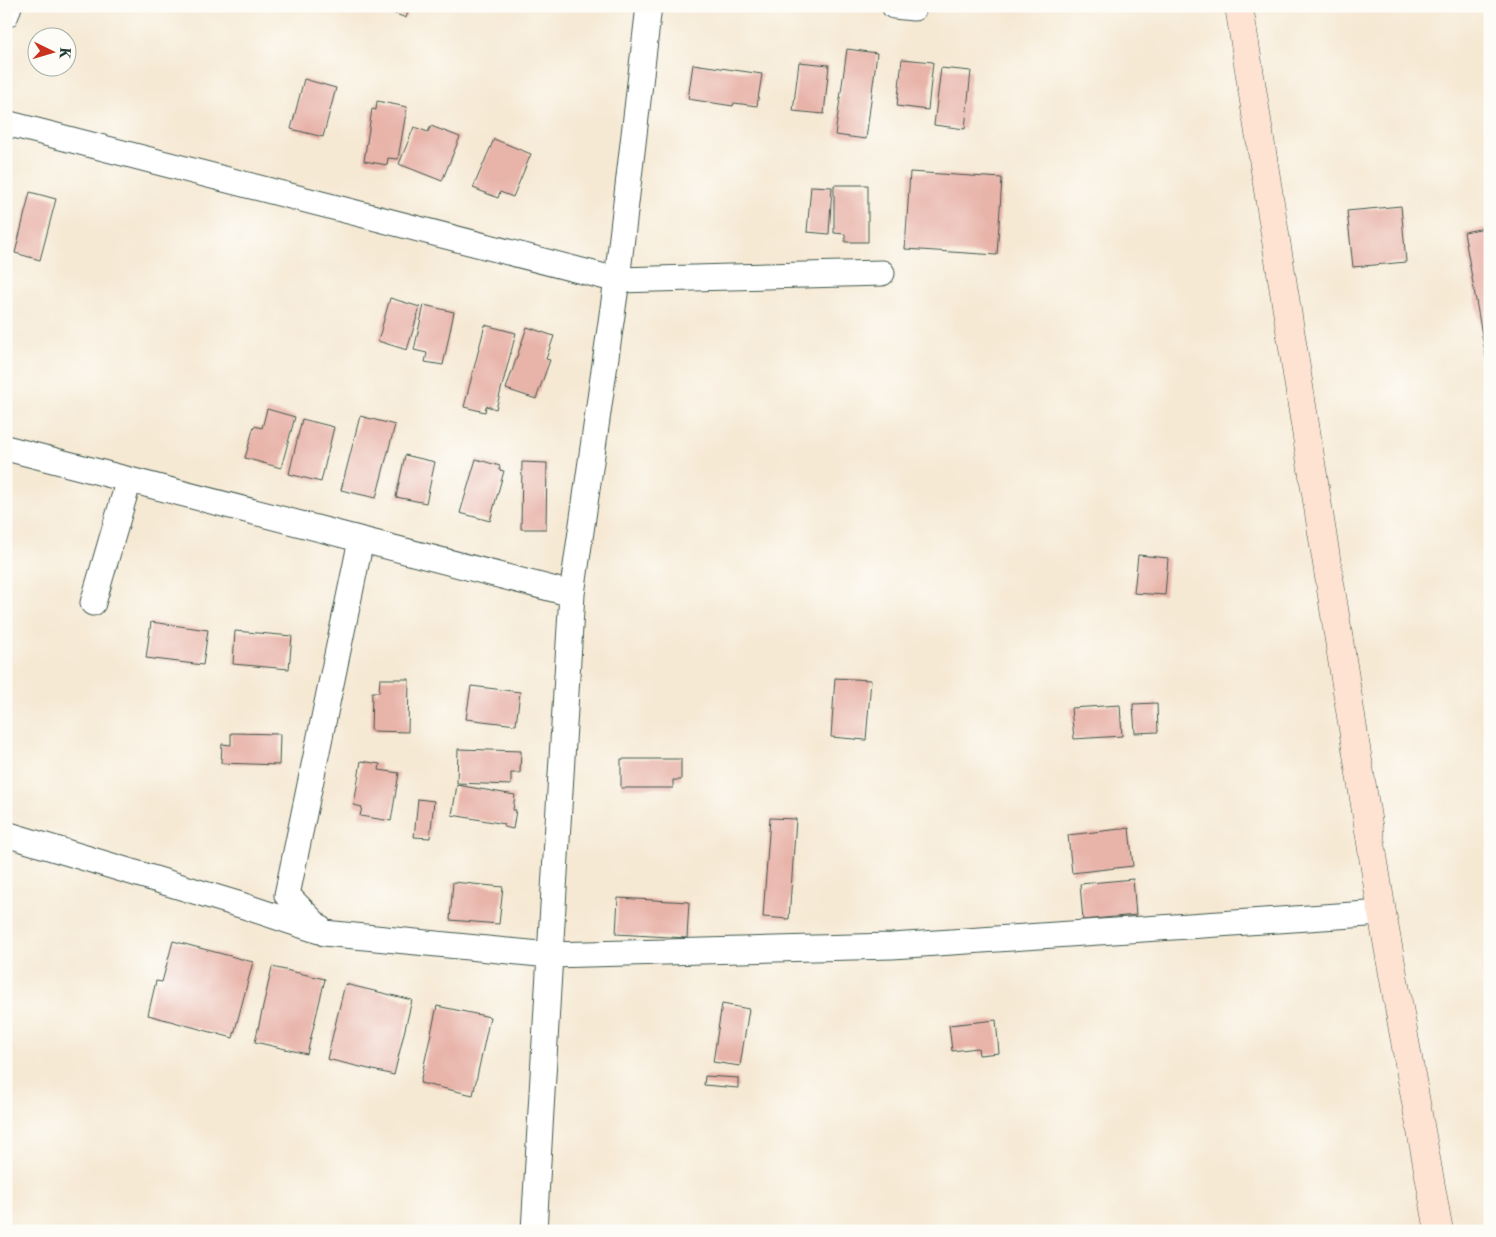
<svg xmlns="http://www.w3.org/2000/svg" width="1496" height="1237" font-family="'Libre Caslon Text',serif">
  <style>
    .building { fill: #e8b3a9 }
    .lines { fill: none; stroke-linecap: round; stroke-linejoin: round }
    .street-casing { stroke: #3f574c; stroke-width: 27 }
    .secondary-casing { stroke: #3f574c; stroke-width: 29 }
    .street { stroke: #fff; stroke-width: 25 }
    .secondary { stroke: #fee3d2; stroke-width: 28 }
  </style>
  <rect width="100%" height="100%" fill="#fdfcf7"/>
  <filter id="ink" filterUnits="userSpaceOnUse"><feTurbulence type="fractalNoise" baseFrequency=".02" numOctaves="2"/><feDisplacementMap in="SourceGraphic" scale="10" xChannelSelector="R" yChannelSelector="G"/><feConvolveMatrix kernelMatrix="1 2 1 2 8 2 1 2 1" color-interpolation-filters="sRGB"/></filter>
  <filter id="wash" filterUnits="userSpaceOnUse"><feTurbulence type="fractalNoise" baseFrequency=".0096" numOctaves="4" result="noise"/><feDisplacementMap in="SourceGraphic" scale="20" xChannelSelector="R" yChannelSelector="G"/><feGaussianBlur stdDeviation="1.12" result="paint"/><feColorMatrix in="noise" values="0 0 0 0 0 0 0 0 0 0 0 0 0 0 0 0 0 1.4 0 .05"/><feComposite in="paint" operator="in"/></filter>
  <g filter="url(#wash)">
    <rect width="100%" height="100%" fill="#f6e9d4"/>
    <g id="blocks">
      <!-- building -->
      <path class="building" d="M376,6H410L406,18Z
        M847,49L877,53L866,139L835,135Z
        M902,59L933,62L928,110L897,106Z
        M799,62L829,65L824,114L793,111Z
        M693,64L762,74L757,106L734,103L733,106L688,99Z
        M941,68L971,71L965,129L934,125Z
        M304,79L336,88L323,137L291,129Z
        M377,101L407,107L398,159L388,158L387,165L364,161L372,109L376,110Z
        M431,126L460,137L442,181L399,164L414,127L428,132Z
        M494,139L531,154L513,197L500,192L498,198L473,188Z
        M910,172L1002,178L997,255L905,249Z
        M834,185H868V242H845V234L834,233Z
        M811,186L832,187L829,234L807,232Z
        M30,192L56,199L40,260L15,253Z
        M1401,206L1406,262L1353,267L1347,211Z
        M1490,227V375H1489L1464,232Z
        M390,298L420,307L407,350L378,341Z
        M424,305L454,312L443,365L425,362L427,353L414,350Z
        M485,325L516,333L496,409L486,406L485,412L464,407Z
        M527,327L554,336L546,359L550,360L536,399L506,389Z
        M267,409L295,417L281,468L245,458L254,426L262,428Z
        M360,416L395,425L376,498L341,490Z
        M302,419L334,427L321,482L289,474Z
        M405,455L435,462L426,503L396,497Z
        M476,459L500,466L499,470L504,471L490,521L460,513Z
        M522,462L547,463L546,529H521Z
        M1138,555L1168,558L1165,595L1134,593Z
        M151,622L208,630L203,665L146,658Z
        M235,631L292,636L289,669L233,664Z
        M835,678L871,680L866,740L831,737Z
        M380,679H409L408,732L371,731L372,692H379Z
        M471,686L520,692L516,725L466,719Z
        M1157,703L1158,732L1135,733L1133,704Z
        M1120,705L1122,736L1074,739L1071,708Z
        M231,733L280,734L279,765L221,763L222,744L231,745Z
        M458,749L521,751L520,773H511V785L457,783Z
        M621,759H681V780H673V788H621Z
        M361,761L380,764L379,770L399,773L391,821L360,816L362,807L354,805Z
        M457,785L515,795L513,810H516L513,829L504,827L505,824L452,815Z
        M418,799L434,801L430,838L414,837Z
        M770,818L796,819L789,919L763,917Z
        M1129,828L1133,866L1072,873L1068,835Z
        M1133,879L1136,915L1083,920L1080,884Z
        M453,882L503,887L499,924L450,920Z
        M618,898L689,902L687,938L616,934Z
        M173,941L253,962L233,1038L148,1015L156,981L162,982Z
        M272,967L325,979L307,1054L255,1042Z
        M345,984L412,1000L394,1075L327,1059Z
        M722,1004L749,1009L740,1066L713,1062Z
        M437,1006L490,1017L473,1095L420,1083Z
        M996,1020L999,1053L979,1055L978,1048L952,1051L949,1025Z
        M705,1076L738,1078V1088L704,1085Z"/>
    </g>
  </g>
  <g filter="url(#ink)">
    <use href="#blocks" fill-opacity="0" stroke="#3f574c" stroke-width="1"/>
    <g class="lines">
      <!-- street casing -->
      <g class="street-casing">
        <path id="street" d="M894,6L914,8
          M6,15L9,6
          M6,123L617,280L882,273
          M6,448L572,594
          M361,540L287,895L324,933L550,955L572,594L617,280L649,6
          M93,603L129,480
          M6,834L244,906L319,931
          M534,1231L550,955L892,946L1382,913"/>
      </g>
      <!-- secondary casing -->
      <g class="secondary-casing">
        <path id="secondary" d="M1239,6L1382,913L1439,1231"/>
      </g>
      <!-- street -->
      <use href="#street" class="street"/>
      <!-- secondary -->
      <use href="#secondary" class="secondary"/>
    </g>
  </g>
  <!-- margin -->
  <rect width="1496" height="1237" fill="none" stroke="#fdfcf7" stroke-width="25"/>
  <!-- north arrow -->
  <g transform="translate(52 52) rotate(95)"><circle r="24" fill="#fdfcf7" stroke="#a4b0a9"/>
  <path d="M0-4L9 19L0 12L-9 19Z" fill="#c8321e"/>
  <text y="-8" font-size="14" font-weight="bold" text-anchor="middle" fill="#1f3d34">K</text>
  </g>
</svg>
